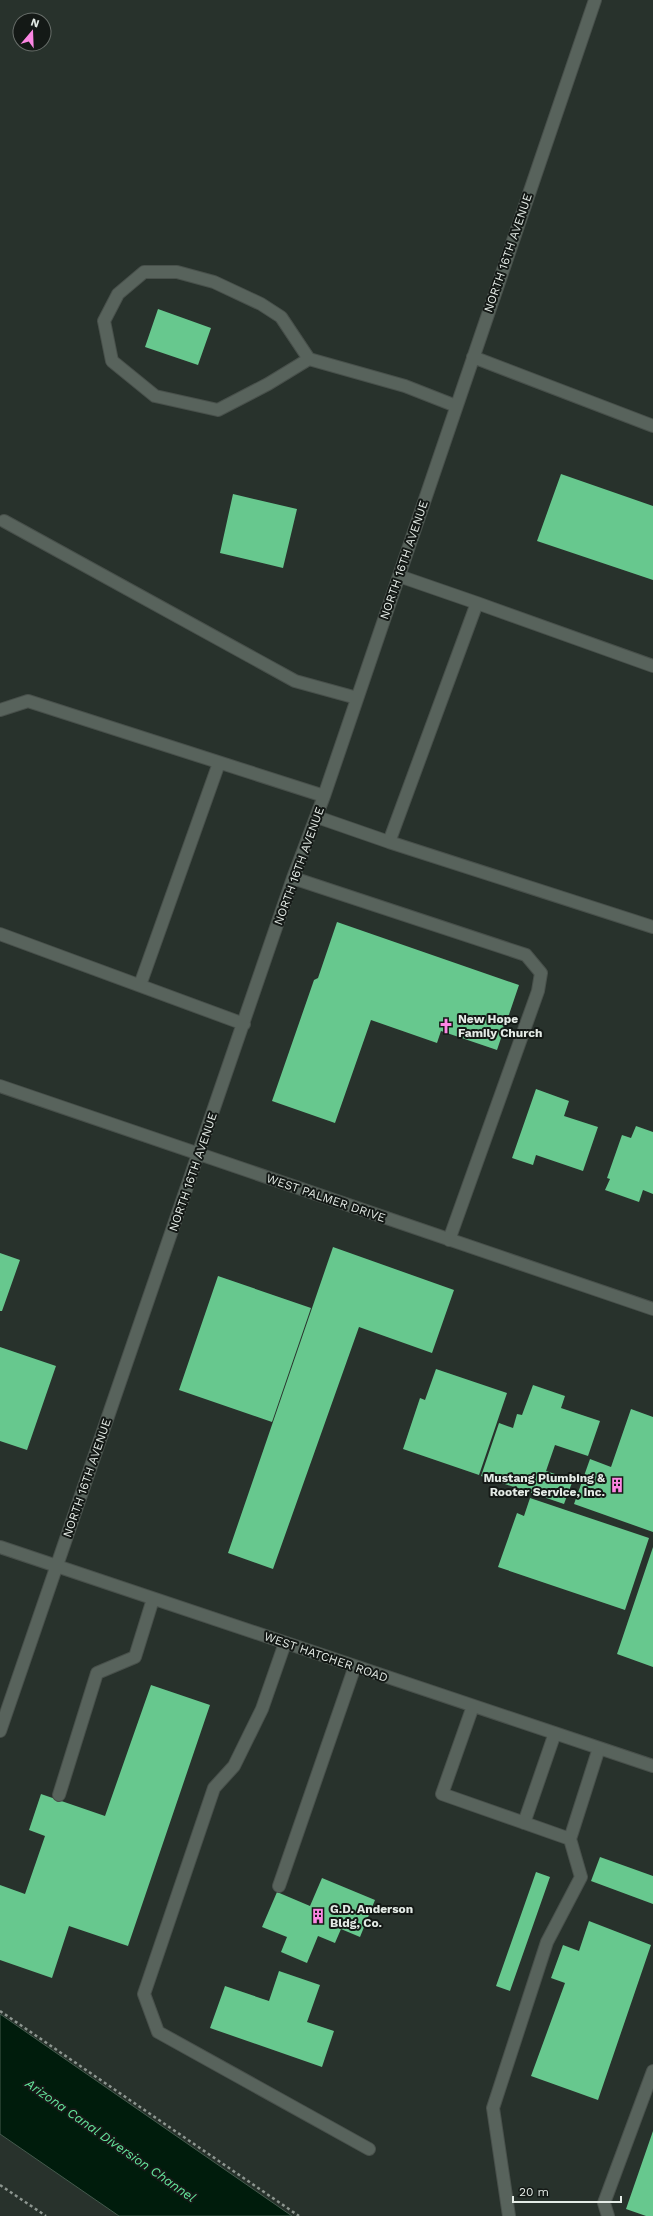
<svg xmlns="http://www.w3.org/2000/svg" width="653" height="2216" font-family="'Work Sans',sans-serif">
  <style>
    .water { fill: #001c0c; stroke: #445a4d }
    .building { fill: #67c88e }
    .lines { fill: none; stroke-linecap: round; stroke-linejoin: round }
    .minor-casing { stroke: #48504b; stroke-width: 14 }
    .path { stroke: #8d9690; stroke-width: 2.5; stroke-dasharray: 3 3; stroke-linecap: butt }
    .minor { stroke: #58635c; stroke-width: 12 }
    .labels { text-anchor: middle; stroke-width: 4; stroke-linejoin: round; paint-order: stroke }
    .street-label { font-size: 12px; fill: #e4ebe6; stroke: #141916 }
    .poi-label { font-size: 12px; font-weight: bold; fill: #e4ebe6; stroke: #141916; text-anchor: start }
    .water-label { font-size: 13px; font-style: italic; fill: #65e69c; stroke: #141916 }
  </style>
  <rect width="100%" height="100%" fill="#28322c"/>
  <!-- water -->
  <path class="water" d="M0,2014L292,2216H119L0,2134Z"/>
  <!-- building -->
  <path class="building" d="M158,309L211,328L198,365L145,347Z
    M561,474L653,506V580L537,541Z
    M233,494L297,509L283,568L220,553Z
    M337,922L519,985L497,1050L441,1031L437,1043L371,1020L335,1123L272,1101L314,980L318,978Z
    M536,1089L569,1101L564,1116L598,1127L583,1171L536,1155L533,1165L512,1158Z
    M636,1126L653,1132V1194L643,1190L639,1202L605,1190L610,1179L607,1178L622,1135L631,1138Z
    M333,1247L454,1290L432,1353L359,1327L273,1569L228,1553Z
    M0,1253L20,1260L2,1311H0Z
    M218,1276L311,1308L272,1422L179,1390Z
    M0,1347L56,1366L27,1450L0,1441Z
    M436,1369L507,1393L479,1475L403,1449L420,1398L425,1400Z
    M533,1385L565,1396L561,1408L600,1421L588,1456L555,1445L546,1471L573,1480L564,1504L481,1476L499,1423L513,1428L517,1414L522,1415Z
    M631,1409L653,1417V1532L574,1504L590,1459L611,1467Z
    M530,1498L649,1538L625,1610L498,1567L517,1513L524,1516Z
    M653,1547V1667L617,1654Z
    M151,1685L210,1705L128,1946L69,1926L52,1978L0,1960V1885L25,1894L45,1836L29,1830L41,1794L105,1816Z
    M600,1857L653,1876V1904L591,1881Z
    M536,1872L550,1877L510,1991L496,1986Z
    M322,1878L375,1900L360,1937L341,1929L335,1943L318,1936L307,1963L281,1952L287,1937L262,1927L277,1892L310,1906Z
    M589,1921L651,1945L598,2100L531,2076L565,1983L551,1978L563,1945L579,1951Z
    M279,1971L320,1985L307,2022L334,2031L322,2067L210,2028L225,1986L269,2001Z
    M653,2131V2216H646L626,2209Z"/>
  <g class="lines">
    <!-- minor casing -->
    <g class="minor-casing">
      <path id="minor" d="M473,357L653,426
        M309,359L268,384L218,410L155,396L112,361L104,321L118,294L144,272H177L214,282L261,304L281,317L309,359L405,386L456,406
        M4,521L295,681L357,698
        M399,576L477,603
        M653,666L477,603L389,842L653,927
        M0,710L28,701L324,796
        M317,817L389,842
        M293,878L526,955L541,973L538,991L449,1240
        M0,934L244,1024
        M140,985L219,763
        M0,1086L653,1309
        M0,1547L653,1766
        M285,1643L262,1709L234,1766L214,1788L144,1994L158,2032L369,2149
        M473,1706L442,1794L570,1839
        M0,1731L293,878L324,796L595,0
        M59,1795L97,1673L135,1657L153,1599
        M524,1823L555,1733
        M279,1886L355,1666
        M509,2216L493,2108L547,1942L581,1877L570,1839L599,1748
        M608,2216L604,2203L653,2071"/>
    </g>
    <!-- path -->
    <path class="path" d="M0,2011L299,2216
      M0,2185L46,2216"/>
    <!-- minor -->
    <use href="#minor" class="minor"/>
  </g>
  <!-- icons -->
  <defs>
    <g id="church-bare" transform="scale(1.2)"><path d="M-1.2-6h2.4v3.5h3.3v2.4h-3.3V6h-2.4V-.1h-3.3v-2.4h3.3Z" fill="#fc86e3" stroke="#141916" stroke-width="2.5" paint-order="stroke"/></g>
    <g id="building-bare" transform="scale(1.2)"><path d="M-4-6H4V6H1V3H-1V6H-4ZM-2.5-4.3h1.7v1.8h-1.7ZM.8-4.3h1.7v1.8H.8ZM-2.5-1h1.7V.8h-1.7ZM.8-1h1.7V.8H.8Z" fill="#fc86e3" stroke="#141916" stroke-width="2.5" paint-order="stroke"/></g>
  </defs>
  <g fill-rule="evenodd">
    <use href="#church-bare" x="446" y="1026"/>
    <use href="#building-bare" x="617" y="1485"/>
    <use href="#building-bare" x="318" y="1916"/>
  </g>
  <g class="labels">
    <!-- street labels -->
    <g class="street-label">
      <text transform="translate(508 253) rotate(-71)" y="4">NORTH 16TH AVENUE</text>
      <text transform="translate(404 560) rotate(-71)" y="4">NORTH 16TH AVENUE</text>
      <text transform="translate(299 866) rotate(-70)" y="4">NORTH 16TH AVENUE</text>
      <text transform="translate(193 1172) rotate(-71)" y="4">NORTH 16TH AVENUE</text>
      <text transform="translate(326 1198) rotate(19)" y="4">WEST PALMER DRIVE</text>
      <text transform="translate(87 1478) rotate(-71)" y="4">NORTH 16TH AVENUE</text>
      <text transform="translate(326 1657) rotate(19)" y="4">WEST HATCHER ROAD</text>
    </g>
    <!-- poi labels -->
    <g class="poi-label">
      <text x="458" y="1023">New Hope<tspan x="458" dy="14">Family Church</tspan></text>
      <text x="605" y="1482" text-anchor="end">Mustang Plumbing &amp;<tspan x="605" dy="14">Rooter Service, Inc.</tspan></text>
      <text x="330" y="1913">G.D. Anderson<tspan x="330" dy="14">Bldg, Co.</tspan></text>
    </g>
    <!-- water labels -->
    <g class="water-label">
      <text transform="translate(111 2140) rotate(35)" y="5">Arizona Canal Diversion Channel</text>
    </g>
  </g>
  <!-- north arrow -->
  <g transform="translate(32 32) rotate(19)"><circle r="19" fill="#141916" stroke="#676d69"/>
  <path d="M0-3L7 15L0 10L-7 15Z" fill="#fc86e3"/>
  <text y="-6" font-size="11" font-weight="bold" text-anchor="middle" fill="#e4ebe6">N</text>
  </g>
  <!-- scale -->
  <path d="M513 2196v6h108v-6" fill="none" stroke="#e4ebe6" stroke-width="2"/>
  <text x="519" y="2196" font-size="12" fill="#e4ebe6" stroke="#141916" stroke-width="3" paint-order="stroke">20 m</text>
</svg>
